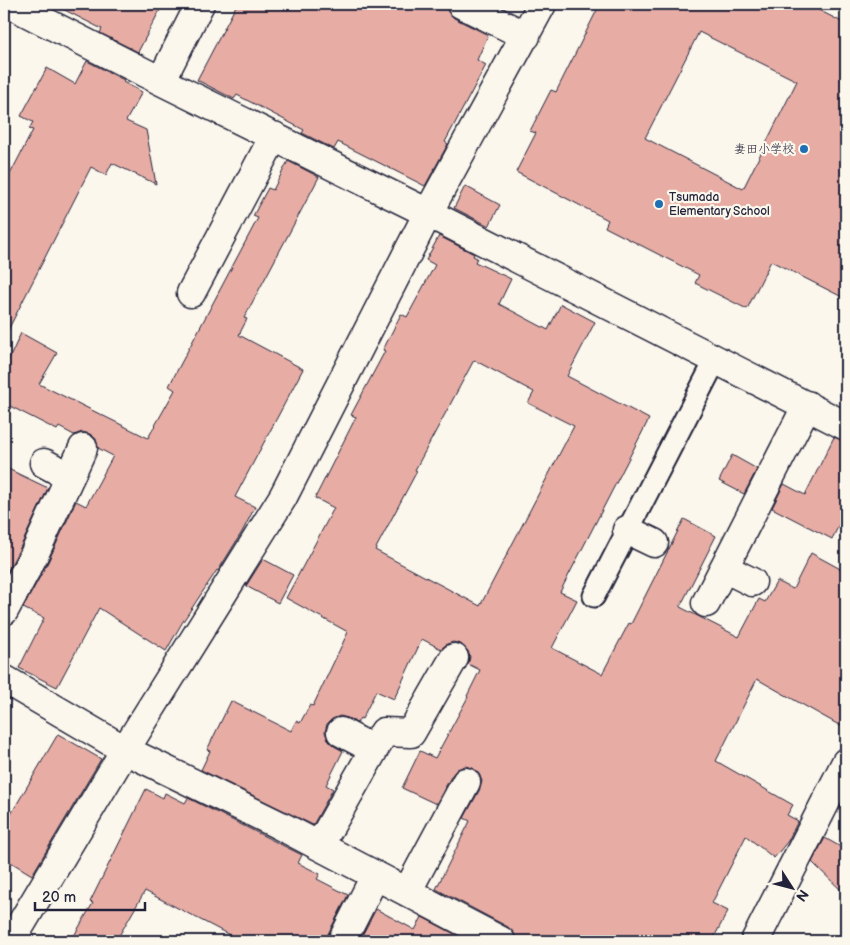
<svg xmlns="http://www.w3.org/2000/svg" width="850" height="945" font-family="'Balsamiq Sans','Klee One',sans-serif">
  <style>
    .building { fill: #e7ada5; stroke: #22223b; fill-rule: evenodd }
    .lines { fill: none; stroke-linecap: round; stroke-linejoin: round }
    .service-casing { stroke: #22223b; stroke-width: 25 }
    .minor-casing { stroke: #22223b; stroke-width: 31 }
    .service { stroke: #fbf7ec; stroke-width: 21 }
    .minor { stroke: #fbf7ec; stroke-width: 28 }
    .poi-dot { fill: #1f6fb2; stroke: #fbf7ec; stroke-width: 2 }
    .labels { text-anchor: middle; stroke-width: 4.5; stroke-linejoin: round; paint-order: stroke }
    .poi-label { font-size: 12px; fill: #22223b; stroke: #fbf7ec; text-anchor: end }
  </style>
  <rect width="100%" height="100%" fill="#fbf7ec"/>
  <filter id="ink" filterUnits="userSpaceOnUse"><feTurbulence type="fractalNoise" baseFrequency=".02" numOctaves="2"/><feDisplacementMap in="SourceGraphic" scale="10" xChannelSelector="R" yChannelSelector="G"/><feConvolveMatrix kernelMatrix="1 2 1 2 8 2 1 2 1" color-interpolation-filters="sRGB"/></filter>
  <g filter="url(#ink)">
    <!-- building -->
    <path class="building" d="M53,4H163L138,52L100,33L102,29Z
      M237,4H446L448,12L454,18L488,35L477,60L486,65L445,142L448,144L425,186L338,142L334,149L302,133L304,130L237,95L234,99L197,80Z
      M600,4H807L846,24V299L771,261L747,309L695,283L699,275L605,227L608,220L516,172L536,133L530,131L551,90L556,92ZM699,32L797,81L743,189L645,138Z
      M87,61L124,80L123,82L142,92L126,121L146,130L156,184L112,163L106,175L91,167L4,338V186L33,130L29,129L33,122L21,116L47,68L75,84Z
      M288,161L319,177L244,318L247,319L239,335L303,369L235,497L255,507L242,532L218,571L217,570L182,623L166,651L99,608L57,687L19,668L44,618L23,608L48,562L76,501L86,506L113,456L98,448L96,439L90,434L82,432L74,435L59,427L57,430L4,403V370L21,333L57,353L39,384L148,438L175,390L169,386L258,218L253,216L268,188L273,190Z
      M465,186L500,205L489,226L454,208Z
      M439,236L474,254L473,256L477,258L475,262L511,279L499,304L548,330L561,304L595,322L567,376L649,419L560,592L577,600L552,648L602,674L629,623L631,624L684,519L716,536L680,607L739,637L759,599L765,602L777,581L793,589L811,553L846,572V729L757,679L716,761L793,805L787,815L798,821L788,841L774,858L746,836L712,903L728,911L712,941H516L514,933L508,927L436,889L470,821L464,818L480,789L482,781L479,774L473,768L465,766L457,769L452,775L436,804L402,788L420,751L435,758L468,697L467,696L480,670L468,664L470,657L468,651L461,644L453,642L447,644L441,649L422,639L394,699L376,691L362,719L360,718L357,723L348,718L340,716L332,719L327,724L325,732L328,740L334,746L343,751L326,785L333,789L313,825L201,770L210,751L207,750L231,701L291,731L296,721L300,723L310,705L313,706L348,632L286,598L334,508L315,498L356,417L351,415L385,351L383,350L401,314L407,317L435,265L426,260ZM474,360L534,392L528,403L574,426L480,606L375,550L417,471L415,470Z
      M834,437L846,442V511L832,539L772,508L784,484L805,495Z
      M732,455L757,469L744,494L719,481Z
      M4,467L48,488L20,548L4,578Z
      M263,559L293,575L278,603L246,586Z
      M58,734L101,759L32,875L4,858V826Z
      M146,789L163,798L165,793L185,803L188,798L302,855L298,863L320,874L317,879L348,895L328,934L326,941H241L145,891L116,941H71L93,903L90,902Z
      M825,838L846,850V895L812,862Z
      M376,909L415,930L422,917L468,941H359Z"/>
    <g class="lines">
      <!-- service casing -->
      <g class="service-casing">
        <path id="service" d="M594,596L716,359"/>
      </g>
      <!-- minor casing -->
      <g class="minor-casing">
        <path id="minor" d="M10,4L161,81L428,213L846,426
          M461,4L526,36
          M161,81L200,4
          M191,293L274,136
          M44,463L70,477
          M627,530L654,543
          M724,568L752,582
          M706,603L807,405
          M4,611L34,555L83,448
          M4,679L125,750L283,497L428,213L542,4
          M341,732L373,749
          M319,846L384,732L411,733L454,658
          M407,892L466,782
          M11,941L125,750L279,825L501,941
          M342,941L375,876
          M755,941L846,762"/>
      </g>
      <!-- service -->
      <use href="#service" class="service"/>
      <!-- minor -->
      <use href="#minor" class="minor"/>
    </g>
  </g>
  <!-- markers -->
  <g class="poi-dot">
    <circle cx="804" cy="149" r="5"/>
    <circle cx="659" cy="204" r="5"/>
  </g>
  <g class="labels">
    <!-- poi labels -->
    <g class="poi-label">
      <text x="794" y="153">妻田小学校</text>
      <text x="669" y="201" text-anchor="start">Tsumada<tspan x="669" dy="14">Elementary School</tspan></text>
    </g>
  </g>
  <!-- margin -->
  <rect width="850" height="945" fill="none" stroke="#fbf7ec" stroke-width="20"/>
  <rect x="10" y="10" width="830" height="925" fill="none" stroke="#22223b" stroke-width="2" filter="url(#ink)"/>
  <!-- north arrow -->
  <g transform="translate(792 888) rotate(126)" stroke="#fbf7ec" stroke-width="4" paint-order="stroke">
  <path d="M0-4L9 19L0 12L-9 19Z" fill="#22223b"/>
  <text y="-8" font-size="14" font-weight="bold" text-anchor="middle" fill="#22223b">N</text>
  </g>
  <!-- scale -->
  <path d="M35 902v8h110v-8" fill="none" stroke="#22223b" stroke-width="2.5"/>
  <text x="42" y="902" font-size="15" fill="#22223b" stroke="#fbf7ec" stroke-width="4" paint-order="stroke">20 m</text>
</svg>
